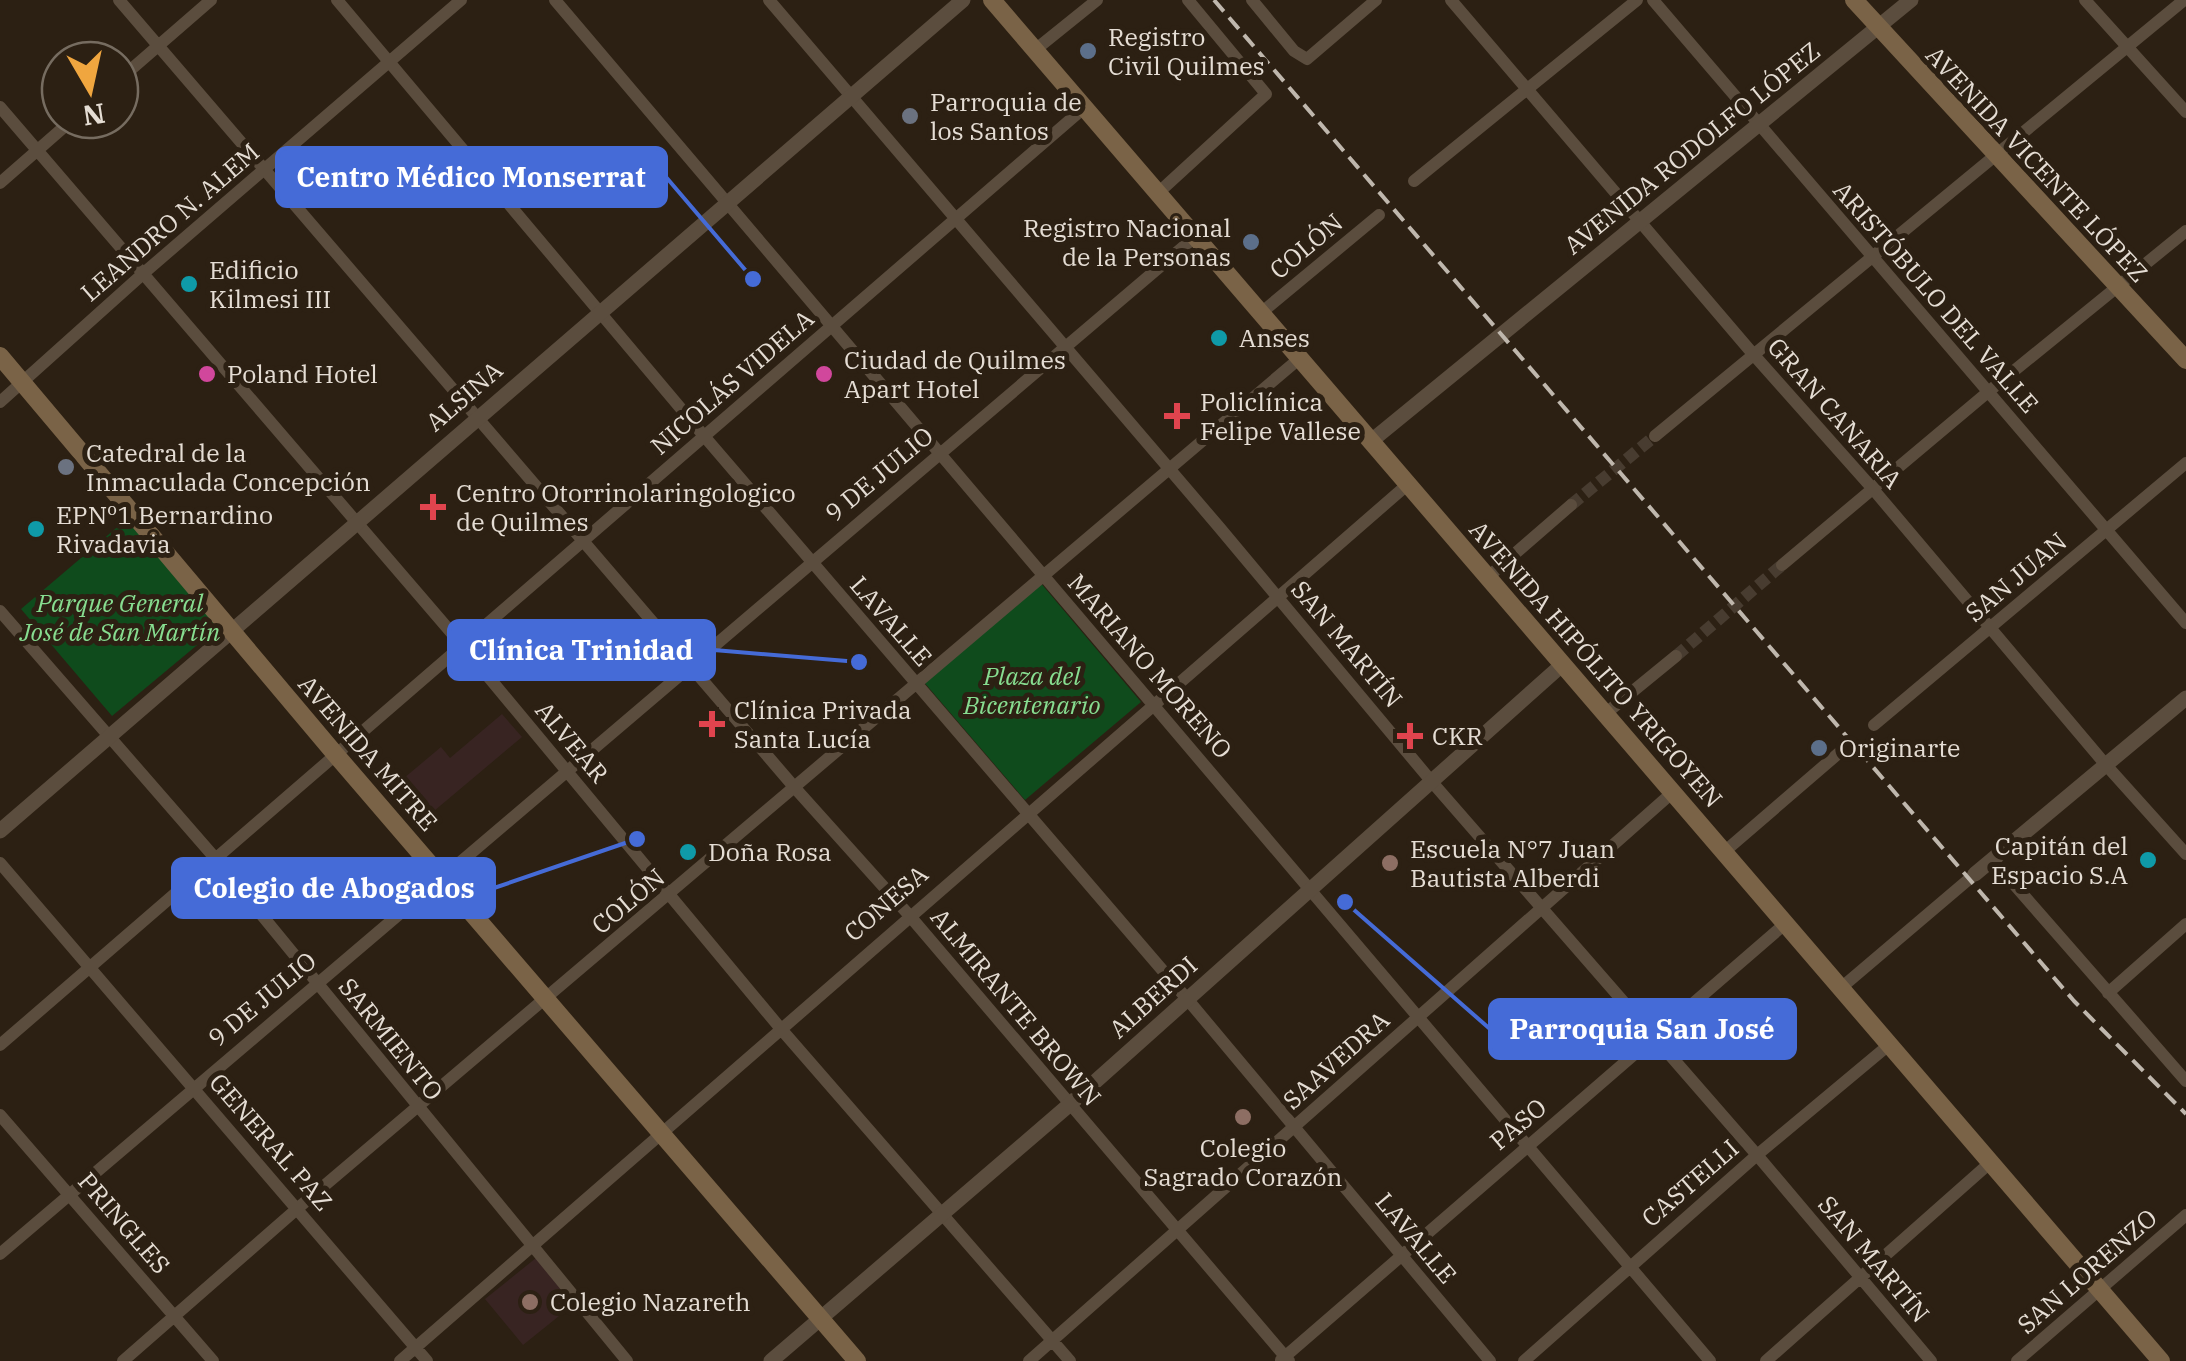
<svg xmlns="http://www.w3.org/2000/svg" width="2186" height="1361" font-family="'IBM Plex Serif',serif">
  <style>
    .education { fill: #382422 }
    .green { fill: #0f4b1c }
    .lines { fill: none; stroke-linecap: round; stroke-linejoin: round }
    .minor-tunnel { stroke: #483c30; stroke-width: 12; stroke-dasharray: 12 6; stroke-linecap: butt }
    .minor { stroke: #5b4d3e; stroke-width: 12 }
    .tertiary { stroke: #5b4d3e; stroke-width: 15 }
    .secondary { stroke: #7a6347; stroke-width: 18 }
    .rail { stroke: #bfb7ad; stroke-width: 4; stroke-dasharray: 15 8; stroke-linecap: butt }
    .service-dot { fill: #5c6f8a; stroke: #2c2013; stroke-width: 4 }
    .worship-dot { fill: #6b7280; stroke: #2c2013; stroke-width: 4 }
    .culture-dot { fill: #0f9aa8; stroke: #2c2013; stroke-width: 4 }
    .hotel-dot { fill: #d1479c; stroke: #2c2013; stroke-width: 4 }
    .health-dot { fill: #e0444e; stroke: #2c2013; stroke-width: 4 }
    .education-dot { fill: #8d6e63; stroke: #2c2013; stroke-width: 4 }
    .labels { text-anchor: middle; stroke-width: 10; stroke-linejoin: round; paint-order: stroke }
    .poi-label { font-size: 25px; fill: #e5ddd4; stroke: #2c2013; text-anchor: start }
    .street-label { font-size: 25px; fill: #e5ddd4; stroke: #2c2013 }
    .park-label { font-size: 25px; font-style: italic; fill: #87dd90; stroke: #2c2013 }
    .leader { fill: none; stroke: #456bd7; stroke-width: 4 }
    .callout-dot { fill: #456bd7; stroke: #2c2013; stroke-width: 4 }
    .callout { fill: #456bd7; stroke: #456bd7; stroke-width: 4 }
    .callout-label { font-size: 28px; text-anchor: middle; font-weight: bold; fill: #fff }
  </style>
  <rect width="100%" height="100%" fill="#2c2013"/>
  <!-- education -->
  <path class="education" d="M502,714L522,737L415,827L385,794L441,747L450,758Z
    M536,1258L574,1304L523,1345L485,1299Z"/>
  <!-- green -->
  <path class="green" d="M128,518L220,626L112,716L21,609Z
    M1039,581L1141,702L1025,800L923,681Z"/>
  <g class="lines">
    <!-- minor-tunnel -->
    <path class="minor-tunnel" d="M1571,505L1655,436
      M1676,656L1782,565"/>
    <!-- minor -->
    <path class="minor" d="M119,0L795,788L909,915L1289,1361
      M337,0L704,436L1188,1000L1490,1361
      M555,0L1710,1361
      M769,0L1219,527L1432,782L1757,1155L1931,1361
      M1252,0L1294,51L1307,59L1376,0
      M1451,0L1753,354L1873,489L2106,765L2186,854
      M1653,0L2186,623
      M2085,0L2186,112
      M1035,50L1097,0
      M120,79L211,0
      M0,107L462,645L781,1029L1070,1361
      M1414,181L1637,0
      M0,183L72,120
      M1158,193L1266,94L1188,0
      M1262,312L1379,215
      M0,402L145,272L461,0
      M1655,436L2184,0
      M1782,565L1988,392L2186,231
      M1488,577L1571,505
      M0,611L215,858L627,1361
      M1605,714L1676,656
      M1874,725L2186,463
      M1724,852L1840,752
      M1992,859L2186,1081
      M0,863L427,1361
      M1842,987L1975,874
      M2108,993L2186,924
      M0,1045L1085,107
      M0,1115L213,1361
      M0,1254L1196,236
      M1281,1360L1786,923
      M123,1361L298,1208L1300,358
      M400,1361L1407,485
      M1029,1361L1673,792
      M1524,1361L1757,1155L1890,1044
      M1766,1361L1992,1161
      M2017,1361L2186,1215"/>
    <!-- tertiary -->
    <path class="tertiary" d="M1370,442L1911,0
      M0,831L963,0
      M1975,874L2186,698
      M771,1361L1069,1105L1563,664"/>
    <!-- secondary -->
    <path class="secondary" d="M992,0L2161,1361
      M1854,0L2186,360
      M0,356L336,755L857,1361"/>
    <!-- rail -->
    <path class="rail" d="M1214,0L2074,1001L2186,1114"/>
  </g>
  <!-- markers -->
  <g class="service-dot">
    <circle cx="1088" cy="51" r="10"/>
    <circle cx="1251" cy="242" r="10"/>
    <circle cx="1819" cy="748" r="10"/>
  </g>
  <g class="worship-dot">
    <circle cx="910" cy="116" r="10"/>
    <circle cx="66" cy="467" r="10"/>
  </g>
  <g class="culture-dot">
    <circle cx="189" cy="284" r="10"/>
    <circle cx="1219" cy="338" r="10"/>
    <circle cx="36" cy="529" r="10"/>
    <circle cx="688" cy="852" r="10"/>
    <circle cx="2148" cy="860" r="10"/>
  </g>
  <g class="hotel-dot">
    <circle cx="207" cy="374" r="10"/>
    <circle cx="824" cy="374" r="10"/>
  </g>
  <g class="health-dot">
    <path d="M1172 401h10v10h10v10h-10v10h-10v-10h-10v-10h10z"/>
    <path d="M428 492h10v10h10v10h-10v10h-10v-10h-10v-10h10z"/>
    <path d="M707 709h10v10h10v10h-10v10h-10v-10h-10v-10h10z"/>
    <path d="M1405 721h10v10h10v10h-10v10h-10v-10h-10v-10h10z"/>
  </g>
  <g class="education-dot">
    <circle cx="1390" cy="863" r="10"/>
    <circle cx="1243" cy="1117" r="10"/>
    <circle cx="530" cy="1302" r="10"/>
  </g>
  <g class="labels">
    <!-- poi labels -->
    <g class="poi-label">
      <text x="1108" y="46">Registro<tspan x="1108" dy="29">Civil Quilmes</tspan></text>
      <text x="930" y="111">Parroquia de<tspan x="930" dy="29">los Santos</tspan></text>
      <text x="1231" y="237" text-anchor="end">Registro Nacional<tspan x="1231" dy="29">de la Personas</tspan></text>
      <text x="209" y="279">Edificio<tspan x="209" dy="29">Kilmesi III</tspan></text>
      <text x="1239" y="347">Anses</text>
      <text x="844" y="369">Ciudad de Quilmes<tspan x="844" dy="29">Apart Hotel</tspan></text>
      <text x="227" y="383">Poland Hotel</text>
      <text x="1200" y="411">Policlínica<tspan x="1200" dy="29">Felipe Vallese</tspan></text>
      <text x="86" y="462">Catedral de la<tspan x="86" dy="29">Inmaculada Concepción</tspan></text>
      <text x="456" y="502">Centro Otorrinolaringologico<tspan x="456" dy="29">de Quilmes</tspan></text>
      <text x="56" y="524">EPNº1 Bernardino<tspan x="56" dy="29">Rivadavia</tspan></text>
      <text x="734" y="719">Clínica Privada<tspan x="734" dy="29">Santa Lucía</tspan></text>
      <text x="1432" y="745">CKR</text>
      <text x="1839" y="757">Originarte</text>
      <text x="2128" y="855" text-anchor="end">Capitán del<tspan x="2128" dy="29">Espacio S.A</tspan></text>
      <text x="1410" y="858">Escuela N°7 Juan<tspan x="1410" dy="29">Bautista Alberdi</tspan></text>
      <text x="708" y="861">Doña Rosa</text>
      <text x="1243" y="1157" text-anchor="middle">Colegio<tspan x="1243" dy="29">Sagrado Corazón</tspan></text>
      <text x="550" y="1311">Colegio Nazareth</text>
    </g>
    <!-- street labels -->
    <g class="street-label">
      <text transform="translate(1692 148) rotate(-39)" y="9">AVENIDA RODOLFO LÓPEZ</text>
      <text transform="translate(2037 164) rotate(47)" y="9">AVENIDA VICENTE LÓPEZ</text>
      <text transform="translate(170 222) rotate(-41)" y="9">LEANDRO N. ALEM</text>
      <text transform="translate(1306 246) rotate(-40)" y="9">COLÓN</text>
      <text transform="translate(1936 297) rotate(49)" y="9">ARISTÓBULO DEL VALLE</text>
      <text transform="translate(732 382) rotate(-41)" y="9">NICOLÁS VIDELA</text>
      <text transform="translate(464 396) rotate(-41)" y="9">ALSINA</text>
      <text transform="translate(1835 413) rotate(49)" y="9">GRAN CANARIA</text>
      <text transform="translate(879 474) rotate(-40)" y="9">9 DE JULIO</text>
      <text transform="translate(2016 577) rotate(-40)" y="9">SAN JUAN</text>
      <text transform="translate(891 621) rotate(49)" y="9">LAVALLE</text>
      <text transform="translate(1347 644) rotate(50)" y="9">SAN MARTÍN</text>
      <text transform="translate(1596 664) rotate(49)" y="9">AVENIDA HIPÓLITO YRIGOYEN</text>
      <text transform="translate(1150 666) rotate(49)" y="9">MARIANO MORENO</text>
      <text transform="translate(572 742) rotate(50)" y="9">ALVEAR</text>
      <text transform="translate(368 753) rotate(49)" y="9">AVENIDA MITRE</text>
      <text transform="translate(628 901) rotate(-40)" y="9">COLÓN</text>
      <text transform="translate(886 903) rotate(-41)" y="9">CONESA</text>
      <text transform="translate(1153 997) rotate(-42)" y="9">ALBERDI</text>
      <text transform="translate(262 999) rotate(-40)" y="9">9 DE JULIO</text>
      <text transform="translate(1016 1007) rotate(50)" y="9">ALMIRANTE BROWN</text>
      <text transform="translate(391 1039) rotate(51)" y="9">SARMIENTO</text>
      <text transform="translate(1336 1060) rotate(-42)" y="9">SAAVEDRA</text>
      <text transform="translate(1518 1124) rotate(-40)" y="9">PASO</text>
      <text transform="translate(271 1142) rotate(49)" y="9">GENERAL PAZ</text>
      <text transform="translate(1690 1183) rotate(-41)" y="9">CASTELLI</text>
      <text transform="translate(124 1223) rotate(49)" y="9">PRINGLES</text>
      <text transform="translate(1416 1238) rotate(50)" y="9">LAVALLE</text>
      <text transform="translate(1874 1259) rotate(50)" y="9">SAN MARTÍN</text>
      <text transform="translate(2087 1271) rotate(-41)" y="9">SAN LORENZO</text>
    </g>
    <!-- park labels -->
    <g class="park-label">
      <text x="120" y="612">Parque General<tspan x="120" dy="29">José de San Martín</tspan></text>
      <text x="1032" y="685">Plaza del<tspan x="1032" dy="29">Bicentenario</tspan></text>
    </g>
  </g>
  <!-- callouts -->
  <path class="leader" d="M753 279L666 177M859 662L714 650M637 839L494 888M1345 902L1490 1029"/>
  <g class="callout-dot">
    <circle cx="753" cy="279" r="10"/>
    <circle cx="859" cy="662" r="10"/>
    <circle cx="637" cy="839" r="10"/>
    <circle cx="1345" cy="902" r="10"/>
  </g>
  <g class="callout">
    <rect x="277" y="148" width="389" height="58" rx="10"/>
    <rect x="449" y="621" width="265" height="58" rx="10"/>
    <rect x="173" y="859" width="321" height="58" rx="10"/>
    <rect x="1490" y="1000" width="305" height="58" rx="10"/>
  </g>
  <g class="callout-label">
    <text x="471" y="187">Centro Médico Monserrat</text>
    <text x="581" y="660">Clínica Trinidad</text>
    <text x="334" y="898">Colegio de Abogados</text>
    <text x="1642" y="1039">Parroquia San José</text>
  </g>
  <!-- north arrow -->
  <g transform="translate(90 90) rotate(171)"><circle r="48" fill="#2c2013" stroke="#766c60" stroke-width="2.5"/>
  <path d="M0-8L18 38L0 25L-18 38Z" fill="#f0a63f"/>
  <text y="-15" font-size="28" font-weight="bold" text-anchor="middle" fill="#e5ddd4">N</text>
  </g>
</svg>
